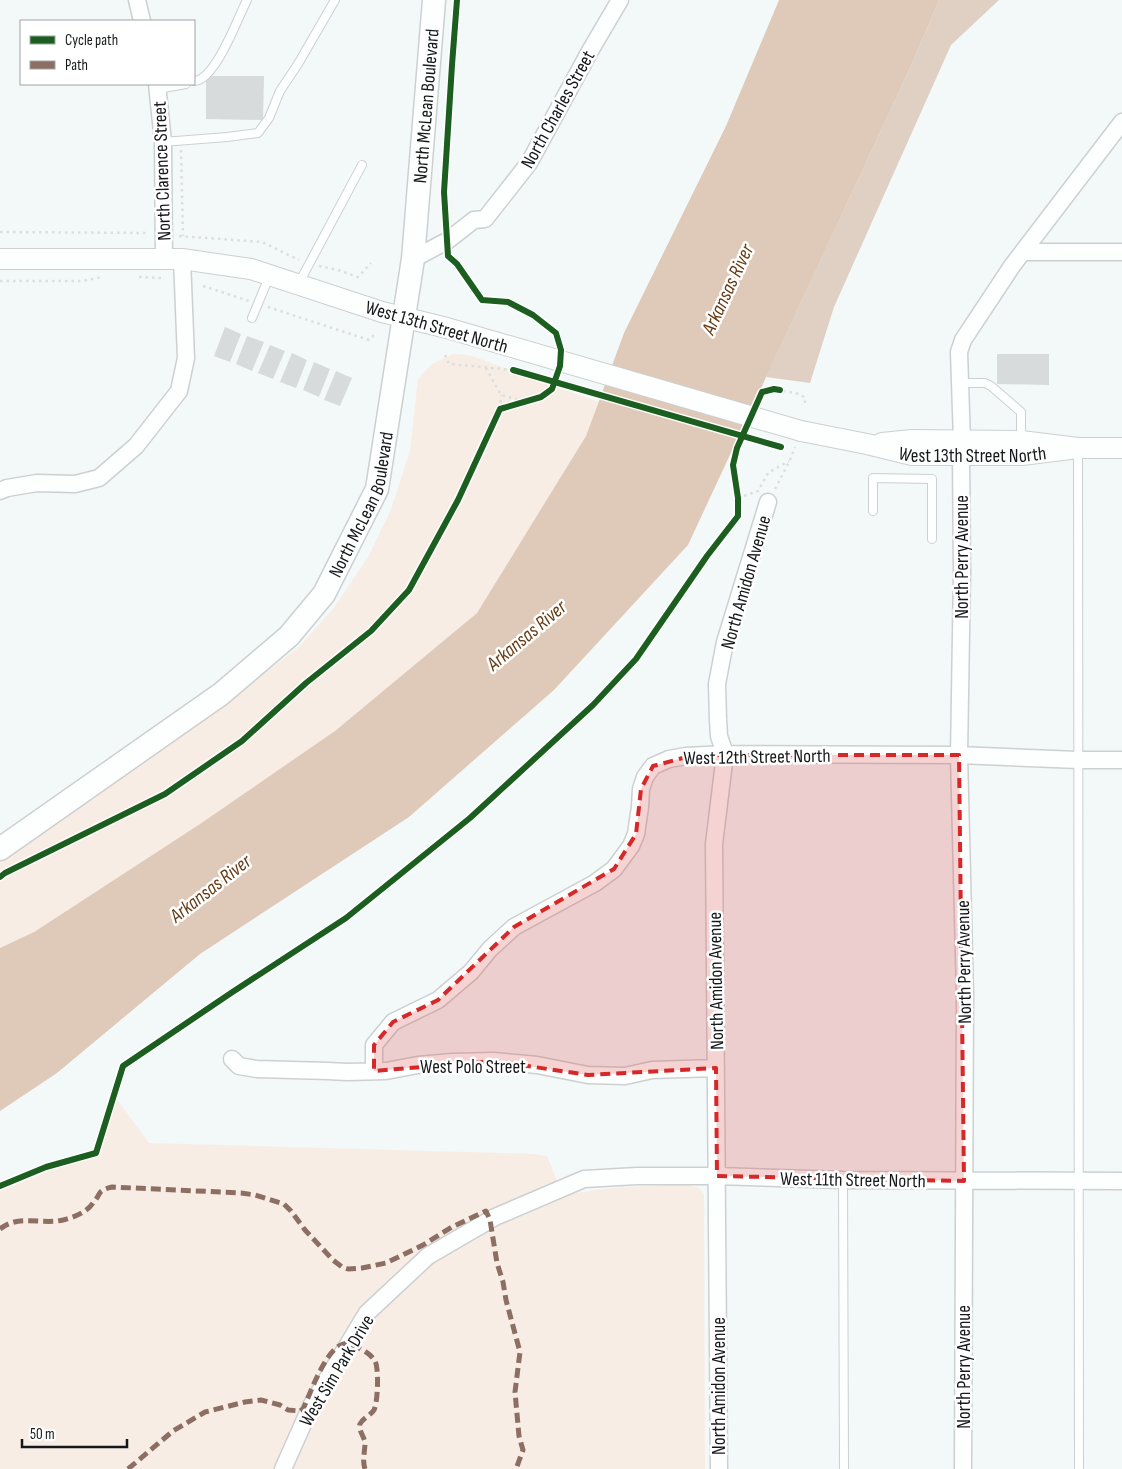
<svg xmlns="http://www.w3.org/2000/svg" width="1122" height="1469" font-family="'Sofia Sans Condensed',sans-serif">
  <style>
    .green { fill: #f7ede5 }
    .forest { fill: #e0d0c3 }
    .water { fill: #dfcab9 }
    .building { fill: #d7dbdc }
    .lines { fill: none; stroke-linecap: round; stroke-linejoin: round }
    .service-casing { stroke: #ccd0d0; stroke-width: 10 }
    .minor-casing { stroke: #ccd0d0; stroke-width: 19 }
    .tertiary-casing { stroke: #ccd0d0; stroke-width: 22 }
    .secondary-casing { stroke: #ccd0d0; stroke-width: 25 }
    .path { stroke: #dddedf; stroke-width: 2.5; stroke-dasharray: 2.5 4; stroke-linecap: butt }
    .service { stroke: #fdfefe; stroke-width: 8 }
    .minor { stroke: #fdfefe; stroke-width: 16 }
    .tertiary { stroke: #fdfefe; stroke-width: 20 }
    .secondary { stroke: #fdfefe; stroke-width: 22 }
    .tertiary-bridge-casing { stroke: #ccd0d0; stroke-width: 22; stroke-linecap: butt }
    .path-bridge { stroke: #dddedf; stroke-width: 2.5; stroke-dasharray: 2.5 4; stroke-linecap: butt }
    .tertiary-bridge { stroke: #fdfefe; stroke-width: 20 }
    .quiet { stroke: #8d6e63; stroke-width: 5; stroke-dasharray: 10 5; stroke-linecap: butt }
    .cycleway-casing { stroke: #fff; stroke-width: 9 }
    .cycleway { stroke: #1b5e20; stroke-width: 6 }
    .marked { fill: #d62828; fill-opacity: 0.2; stroke: #d62828; stroke-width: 4; stroke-dasharray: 10 6; stroke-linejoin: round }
    .labels { text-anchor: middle; stroke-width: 5; stroke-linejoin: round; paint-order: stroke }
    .street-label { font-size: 19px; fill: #151819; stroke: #fff }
    .water-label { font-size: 20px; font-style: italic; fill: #673b14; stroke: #fff }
  </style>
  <rect width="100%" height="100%" fill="#f3f8f9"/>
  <!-- green -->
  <path class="green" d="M453,354L469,355L598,402L586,436L477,613L336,731L200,824L34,932L0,948V861L221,705L298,648L333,609L368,557L390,512L410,451L418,379L432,364Z
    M116,1098L149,1143L534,1154L547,1156L563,1195L610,1188L687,1184L699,1188L704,1195L705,1469H0V1184L95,1153Z"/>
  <!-- forest -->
  <path class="forest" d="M939,0H999L951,45L834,307L810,383L766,377L911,66Z"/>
  <!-- water -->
  <path class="water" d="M779,0H939L911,66L688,545L554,690L409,817L200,954L57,1073L0,1111V948L34,932L200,824L335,731L477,613L586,436L624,333L726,126Z"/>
  <!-- building -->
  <path class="building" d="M206,76H264L263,120L206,119Z
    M225,327L241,334L230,362L214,356Z
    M247,336L264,342L252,371L236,364Z
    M270,345L285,351L273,379L258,373Z
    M292,353L307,360L296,388L280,382Z
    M997,354H1049V385L997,384Z
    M314,362L330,369L319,397L303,390Z
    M336,371L352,378L340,406L324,400Z"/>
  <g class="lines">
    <!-- service casing -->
    <g class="service-casing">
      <path id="service" d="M194,81C195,81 200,80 201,79C220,67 237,20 247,0
        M158,89L186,84
        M163,142L227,137L258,133L269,118L280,91L298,64L335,0
        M299,283L362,165
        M252,318L269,277
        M960,383H985L991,386L1021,412V441
        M1078,450L1079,1469
        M873,511V478L932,479V539
        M843,1180L844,1469"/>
    </g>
    <!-- minor casing -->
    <g class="minor-casing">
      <path id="minor" d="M137,0L142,21
        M157,84L163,142L164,259
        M1024,252H1122
        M413,259L447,241L474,220L485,219L529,163L590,51L620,0
        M962,441L959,352L963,340L1012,266L1122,122
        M961,455L962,573L959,755L965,995L963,1469
        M0,491L7,488L37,483L75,484L99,478L136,446L179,391L186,358L182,259
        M232,1059L239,1066L257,1069L328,1071L347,1072L386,1071L418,1065L452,1062L494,1061L537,1065L588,1075L625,1076L652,1070L716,1068
        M374,1071V1045L393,1022L438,1000L471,972L490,949L514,927L595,883L614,869L631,846L636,834L640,807L641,789L645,777L653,766L669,759L686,756L725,754L959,755L1078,760H1122
        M283,1469L311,1406L367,1313L428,1256L495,1217L584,1179L637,1176H717L843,1180L1122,1181
        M719,1469L714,844L725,754L719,736L718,720L717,684L725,642L768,502"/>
    </g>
    <!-- tertiary casing -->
    <g class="tertiary-casing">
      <g id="tertiary">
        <path d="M0,259H182L251,269L382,312L447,328L495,342"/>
        <path id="s1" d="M801,431L867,444L912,455H1022L1078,448"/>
        <path d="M882,443L912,440L1021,441L1078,448H1122"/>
      </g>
    </g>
    <!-- secondary casing -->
    <g class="secondary-casing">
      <g id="secondary">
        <path id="s2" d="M0,849L221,694L289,636L324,594L377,489L413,259L434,0"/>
      </g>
    </g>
    <!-- path -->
    <path class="path" d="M181,150L183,236
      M0,232L148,233
      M179,236L262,242L299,260
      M319,266L338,270L358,277L371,263
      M139,277L162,278
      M0,281H82L103,277
      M203,286L249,301
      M268,307L369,340L374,335
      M445,355L449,364L513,370
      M486,368L501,395L523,401
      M758,402L762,392L774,389L800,394L805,398V406
      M500,409L501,395
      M775,489L790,460L795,447
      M738,498L758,491L768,473L789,461
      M0,1186L46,1167L96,1153L123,1066L231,993L346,918L470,818L593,705L636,659L707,556L738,516V498L733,465L737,448L744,432"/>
    <!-- service -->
    <use href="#service" class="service"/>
    <!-- minor -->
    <use href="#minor" class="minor"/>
    <!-- tertiary -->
    <use href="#tertiary" class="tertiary"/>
    <!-- secondary -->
    <use href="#secondary" class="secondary"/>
    <!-- tertiary-bridge casing -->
    <g class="tertiary-bridge-casing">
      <path id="tertiary-bridge" d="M495,342L801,431"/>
    </g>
    <!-- path-bridge -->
    <path class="path-bridge" d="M513,370L781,447"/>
    <!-- tertiary-bridge -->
    <use href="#tertiary-bridge" class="tertiary-bridge"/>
    <!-- quiet -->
    <path class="quiet" d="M0,1229C18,1214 42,1225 63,1220C74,1217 86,1213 93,1203C102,1193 96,1191 112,1187L241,1193L255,1195L284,1204L291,1211L305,1230L333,1260L342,1267L348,1269L362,1268L386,1263L423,1245L452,1227L486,1211L490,1220L497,1263L503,1282L506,1300L520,1352L515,1392L519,1436L523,1450L516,1469
      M128,1469L173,1431L205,1412L245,1402L261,1400L280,1405L288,1410L300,1411L303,1409C311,1393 330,1333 353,1345C361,1349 370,1353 375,1361C379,1368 378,1402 374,1410C371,1415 363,1418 360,1424C358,1429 364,1437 365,1442C365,1452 362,1460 365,1469"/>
    <!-- cycleway casing -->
    <g class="cycleway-casing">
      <path id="cycleway" d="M513,370L781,447
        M0,877L5,873L165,794L242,741L306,683L371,631L409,590L458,500L500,409L541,397L552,389L560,366L561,350L556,333L533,315L508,302L482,300L457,264L448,256L444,192L452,65L457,0
        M0,1186L46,1167L96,1153L123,1066L231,993L346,918L470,818L593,705L636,659L707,556L738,516V498L733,465L737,448L762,392L774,389L780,390"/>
    </g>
    <!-- cycleway -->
    <use href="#cycleway" class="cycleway"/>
  </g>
  <!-- marked area -->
  <path class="marked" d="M694,755H959L964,1181L717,1176L716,1068L588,1075L494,1061L374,1071V1045L393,1022L438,1000L514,927L614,869L636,834L641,789L653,766Z"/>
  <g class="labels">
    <!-- street labels -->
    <g class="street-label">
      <text dy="7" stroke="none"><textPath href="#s2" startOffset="918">North McLean Boulevard</textPath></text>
      <text transform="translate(557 109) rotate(-61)" y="7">North Charles Street</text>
      <text transform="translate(161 171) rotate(-92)" y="7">North Clarence Street</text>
      <text transform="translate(437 326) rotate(16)" y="7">West 13th Street North</text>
      <text dy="7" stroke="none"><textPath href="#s1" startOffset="174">West 13th Street North</textPath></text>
      <text dy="7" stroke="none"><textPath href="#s2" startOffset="512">North McLean Boulevard</textPath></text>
      <text transform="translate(961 557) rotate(-90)" y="7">North Perry Avenue</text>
      <text transform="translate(745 582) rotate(-74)" y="7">North Amidon Avenue</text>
      <text transform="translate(757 756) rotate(-1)" y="7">West 12th Street North</text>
      <text transform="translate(963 962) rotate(-91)" y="7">North Perry Avenue</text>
      <text transform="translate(715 981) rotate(-91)" y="7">North Amidon Avenue</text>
      <text x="473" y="1073">West Polo Street</text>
      <text transform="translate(853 1179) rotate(1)" y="7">West 11th Street North</text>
      <text transform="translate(963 1367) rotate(-90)" y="7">North Perry Avenue</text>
      <text transform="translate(336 1370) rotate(-59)" y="7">West Sim Park Drive</text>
      <text transform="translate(718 1386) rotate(-90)" y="7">North Amidon Avenue</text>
    </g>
    <!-- water labels -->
    <g class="water-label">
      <text transform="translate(727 289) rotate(-65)" y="7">Arkansas River</text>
      <text transform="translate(526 635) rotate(-40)" y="7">Arkansas River</text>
      <text transform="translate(210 888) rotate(-38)" y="7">Arkansas River</text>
    </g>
  </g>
  <!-- legend -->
  <rect x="20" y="20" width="175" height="65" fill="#ffffff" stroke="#a1a3a3"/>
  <rect x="30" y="36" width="25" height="8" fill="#1b5e20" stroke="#a1a3a3"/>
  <text x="65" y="45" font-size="15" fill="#151819">Cycle path</text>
  <rect x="30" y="61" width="25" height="8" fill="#8d6e63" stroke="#a1a3a3"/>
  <text x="65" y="70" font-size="15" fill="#151819">Path</text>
  <!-- scale -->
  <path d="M22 1439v8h105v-8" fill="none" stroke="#151819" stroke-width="2.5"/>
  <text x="30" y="1439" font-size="15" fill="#151819" stroke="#ffffff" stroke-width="4" paint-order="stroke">50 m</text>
</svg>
